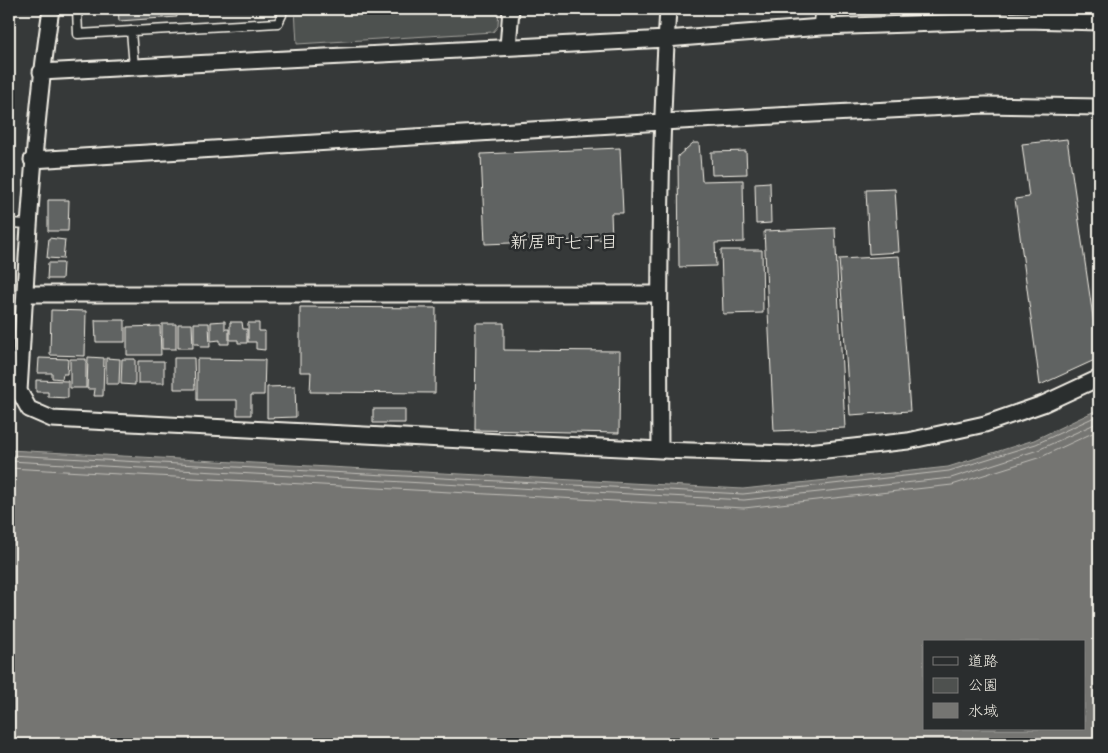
<svg xmlns="http://www.w3.org/2000/svg" width="1108" height="753" font-family="'Architects Daughter','Klee One',sans-serif">
  <style>
    .green { fill: #4e514f; stroke: #a1a19c }
    .water { fill: #757572; stroke: #a8a7a1; fill-rule: evenodd }
    .lines { fill: none; stroke-linecap: round; stroke-linejoin: round }
    .shore { stroke: #c1bfb9; stroke-width: 1 }
    .building { fill: #616362; stroke: #f4f1e8 }
    .lane-casing { stroke: #f4f1e8; stroke-width: 11 }
    .street-casing { stroke: #f4f1e8; stroke-width: 19 }
    .lane { stroke: #2a2d2e; stroke-width: 8 }
    .street { stroke: #2a2d2e; stroke-width: 15 }
    .labels { text-anchor: middle; stroke-width: 5; stroke-linejoin: round; paint-order: stroke }
    .neighbourhood-label { font-size: 18px; fill: #f4f1e8; stroke: #2a2d2e }
  </style>
  <rect width="100%" height="100%" fill="#363939"/>
  <filter id="ink" filterUnits="userSpaceOnUse"><feTurbulence type="fractalNoise" baseFrequency=".02" numOctaves="2"/><feDisplacementMap in="SourceGraphic" scale="10" xChannelSelector="R" yChannelSelector="G"/><feConvolveMatrix kernelMatrix="1 2 1 2 8 2 1 2 1" color-interpolation-filters="sRGB"/></filter>
  <g filter="url(#ink)">
    <!-- green -->
    <path class="green" d="M295,9H499L498,26L493,32L297,44Z"/>
    <!-- water -->
    <path class="water" d="M9,9H14L9,85Z
      M1099,409V744H9V450L743,489L948,467L1034,440ZM924,642H1084V729H924Z"/>
    <g class="lines">
      <!-- shore -->
      <path class="shore" d="M9,455L743,494L949,471L1036,444L1099,415
        M9,461L744,500L951,478L1038,450L1099,422
        M9,468L744,508L952,485L1041,457L1099,430"/>
    </g>
    <!-- building -->
    <path class="building" d="M118,9H176L177,17L119,21Z
      M767,9H786V12L767,13Z
      M797,9H810L807,13L797,12Z
      M1067,139L1099,358L1040,385L1015,199L1029,197L1022,144Z
      M693,143H699L702,181L743,180L744,242L715,243L716,266L679,267L678,156Z
      M620,148L623,213H611L612,239L485,244L481,154Z
      M746,151L747,174L712,175L711,152Z
      M770,182L771,223L756,224L755,183Z
      M895,189L899,252L869,254L866,190Z
      M48,200H69L68,231H48Z
      M835,228L845,428L774,431L764,231Z
      M49,238L65,240L63,259L47,258Z
      M721,250H762L763,313L723,314Z
      M899,256L910,411L850,415L839,259Z
      M48,263H63L62,279H47Z
      M300,307L436,308L435,393L310,392L311,372H300Z
      M51,310L86,311L85,356L50,355Z
      M95,320H125V342H96Z
      M225,321V329H229V344H220V340L211,341V322Z
      M230,322H242L243,329H247V343H238V340H230Z
      M194,323H209L210,347H200L199,344H194Z
      M248,323H259V331H265V350L256,349V342H248Z
      M476,323H504V350L620,351L619,433L475,430Z
      M162,324H176V349H162Z
      M178,324H192L193,348H178Z
      M160,326L161,355H127V327Z
      M88,357L104,358L103,396H94L95,389H87Z
      M39,358L68,359L67,374H63L62,379L52,378V373H38Z
      M106,358L120,359L119,384H106Z
      M174,358H194L195,389H174Z
      M70,359H86V388H70Z
      M122,359H135V385L121,384Z
      M197,359L265,360L264,395H251V415H237V400H197Z
      M138,361H164V383H138Z
      M36,380L68,381V398L48,397V392H36Z
      M295,386L296,417L267,418V387Z
      M373,409H405V423H373Z"/>
    <g class="lines">
      <!-- lane casing -->
      <g class="lane-casing">
        <path id="lane" d="M77,9L78,34L278,23L282,15V9
          M131,31L134,67
          M9,223L29,224"/>
      </g>
      <!-- street casing -->
      <g class="street-casing">
        <path id="street" d="M51,9C32,135 27,263 19,391L29,409L52,419L660,450L790,454L908,441L985,424L1043,404L1099,378
          M822,27L824,9
          M508,47L511,9
          M41,72L666,39L822,27L1027,20L1099,22
          M32,160L662,122L985,105L1099,107
          M25,294H659
          M660,450C659,303 659,156 668,9"/>
      </g>
      <!-- lane -->
      <use href="#lane" class="lane"/>
      <!-- street -->
      <use href="#street" class="street"/>
    </g>
  </g>
  <g class="labels">
    <!-- neighbourhood labels -->
    <g class="neighbourhood-label">
      <text x="564" y="248">新居町七丁目</text>
    </g>
  </g>
  <!-- margin -->
  <rect width="1108" height="753" fill="none" stroke="#2a2d2e" stroke-width="30"/>
  <rect x="15" y="15" width="1078" height="723" fill="none" stroke="#f4f1e8" stroke-width="2" filter="url(#ink)"/>
  <!-- legend -->
  <rect x="923" y="640" width="162" height="90" fill="#2a2d2e" stroke="#7b7b78"/>
  <rect x="933" y="657" width="25" height="8" fill="#2a2d2e" stroke="#7b7b78"/>
  <text x="968" y="666" font-size="15" fill="#f4f1e8">道路</text>
  <rect x="933" y="678" width="25" height="15" fill="#4e514f" stroke="#7b7b78"/>
  <text x="968" y="690" font-size="15" fill="#f4f1e8">公園</text>
  <rect x="933" y="703" width="25" height="15" fill="#757572" stroke="#7b7b78"/>
  <text x="968" y="716" font-size="15" fill="#f4f1e8">水域</text>
</svg>
